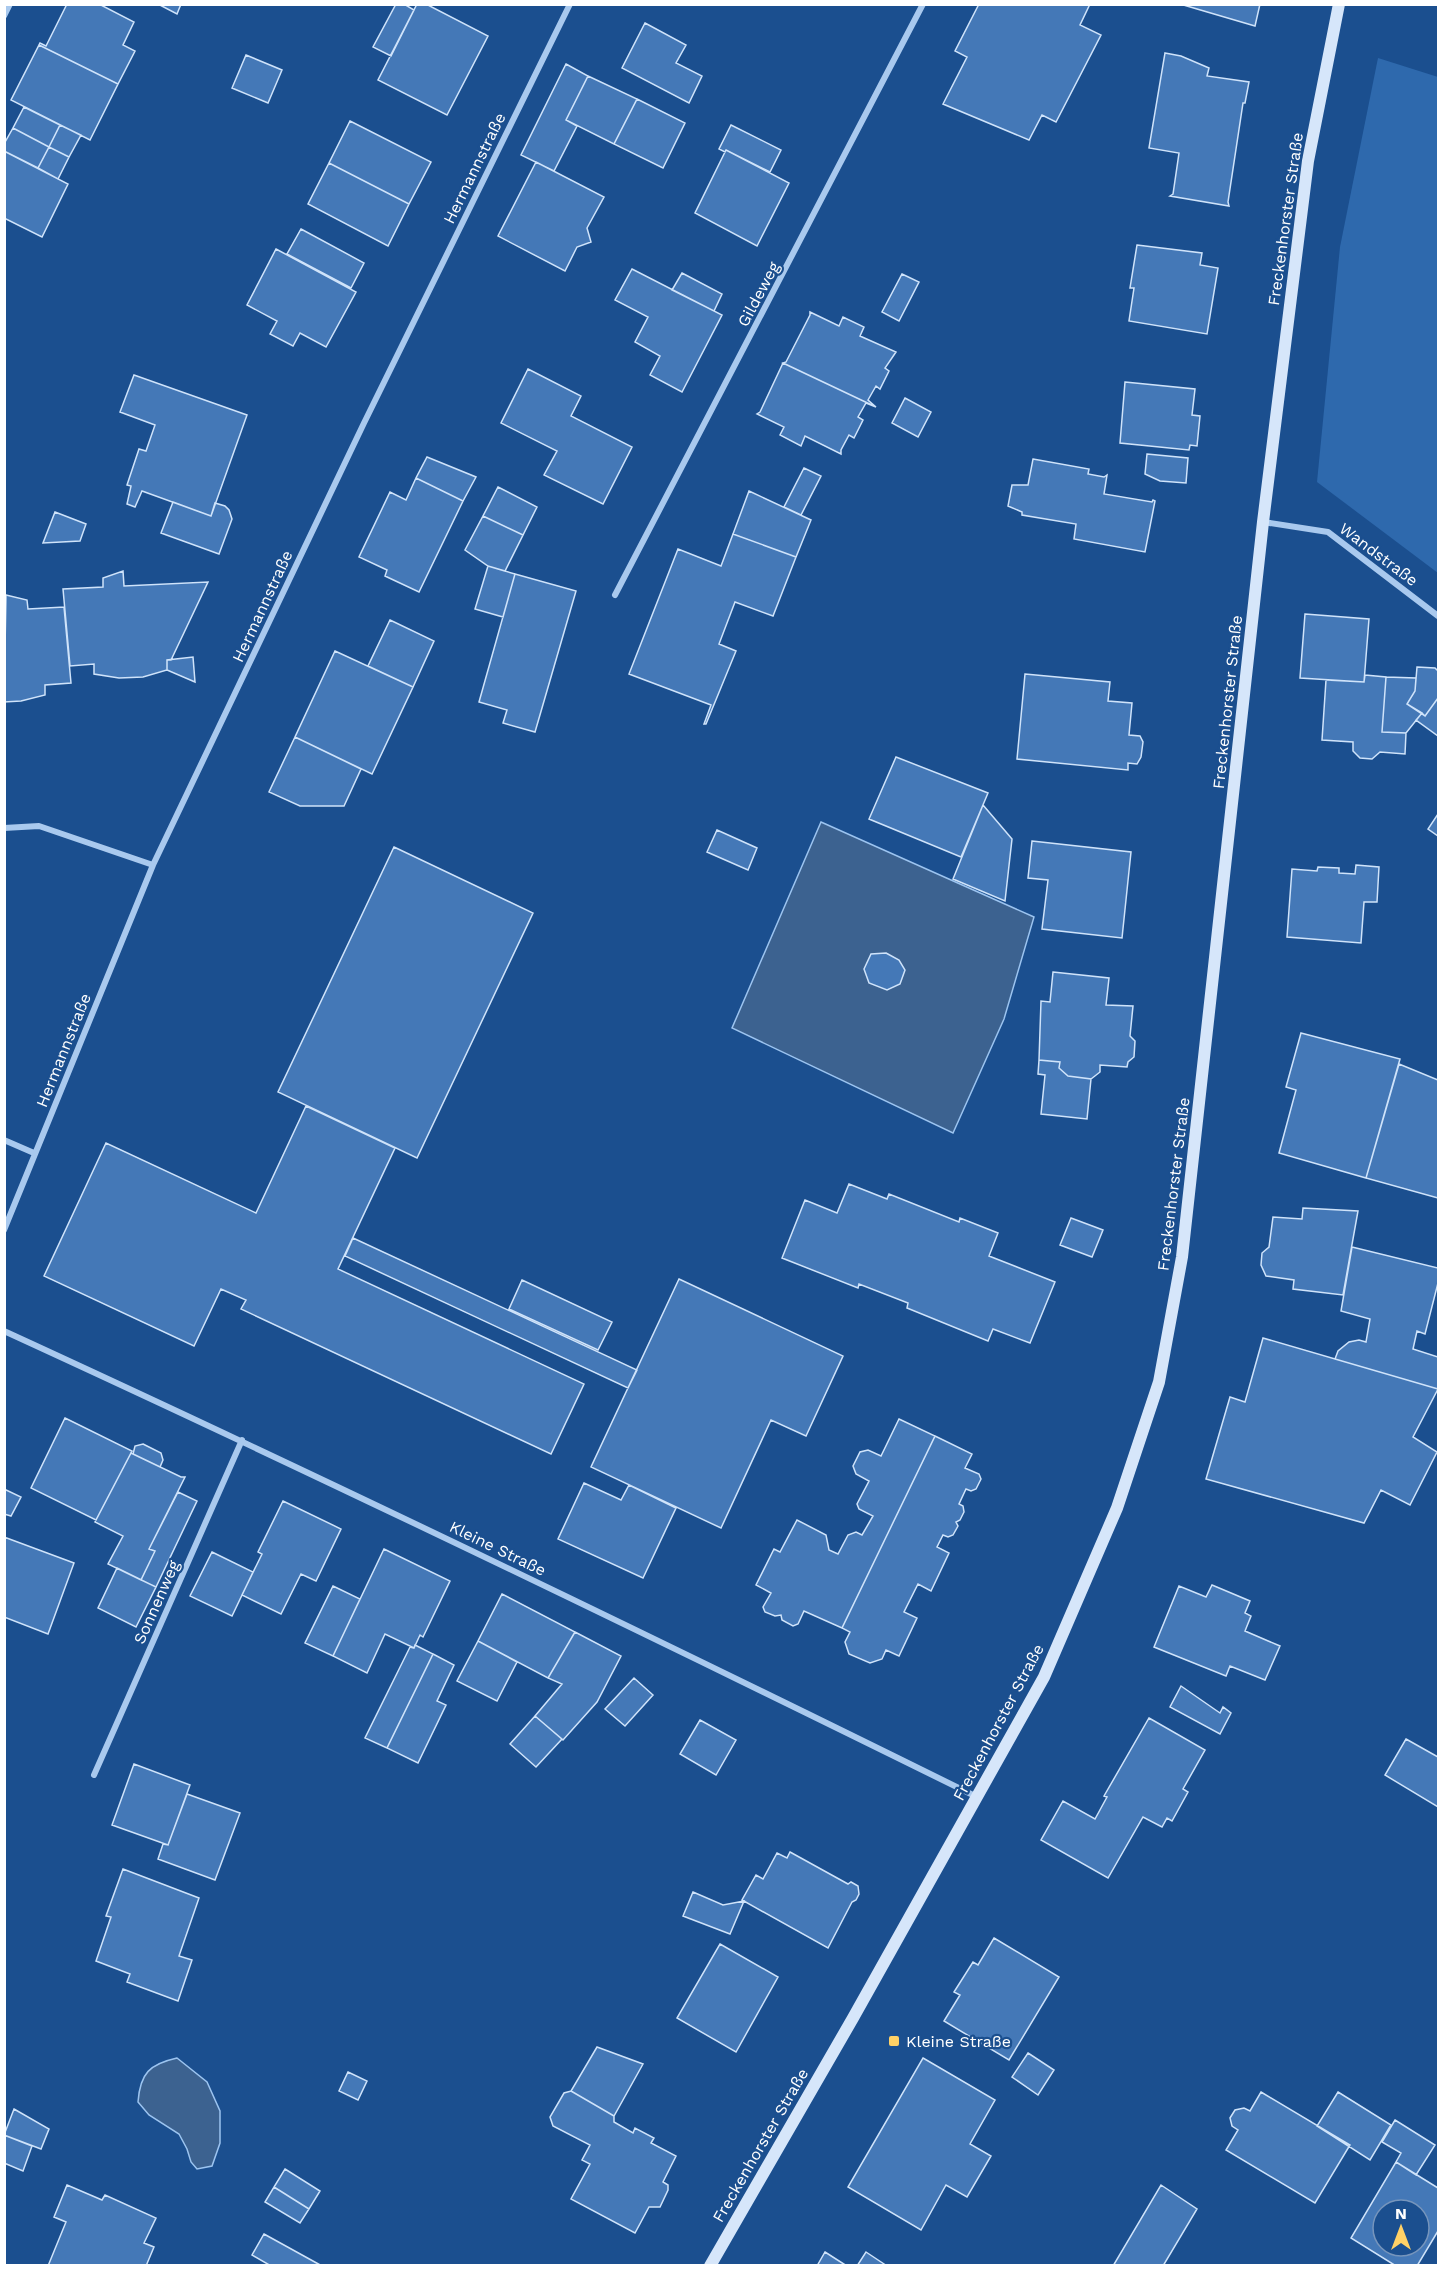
<svg xmlns="http://www.w3.org/2000/svg" width="1443" height="2270" font-family="'Work Sans',sans-serif">
  <style>
    .green { fill: #2e69ad }
    .water { fill: #3c6290; stroke: #9cc4f0; stroke-width: 1.5 }
    .building { fill: #4478b7; stroke: #cfe3fa; stroke-width: 1.5; fill-rule: evenodd }
    .lines { fill: none; stroke-linecap: round; stroke-linejoin: round }
    .minor { stroke: #a9c9ee; stroke-width: 6 }
    .secondary { stroke: #d6e6fa; stroke-width: 12 }
    .poi-dot { fill: #ffd166; stroke: #1b4f8f; stroke-width: 2 }
    .labels { text-anchor: middle; stroke-width: 4.5; stroke-linejoin: round; paint-order: stroke }
    .street-label { font-size: 16px; fill: #fff; stroke: #1b4f8f }
    .poi-label { font-size: 16px; fill: #fff; stroke: #1b4f8f; text-anchor: start }
  </style>
  <rect width="100%" height="100%" fill="#1b4f8f"/>
  <!-- green -->
  <path class="green" d="M1378,58L1438,77V573L1317,482L1340,247Z"/>
  <!-- water -->
  <path class="water" d="M821,822L1034,917L1004,1019L953,1133L732,1028Z
    M177,2058L207,2082L220,2111V2143L212,2166L197,2169L191,2162L187,2149L179,2134L149,2115L138,2102C140,2073 150,2064 177,2058Z"/>
  <!-- building -->
  <path class="building" d="M67,4H99L134,22L123,45L135,51L118,84L39,45L40,43L46,46Z
    M158,4H181L177,14Z
    M396,4H404L414,10L391,56L373,47Z
    M417,4H426L488,36L447,115L378,80Z
    M979,4H1090L1080,25L1101,35L1056,122L1042,115L1029,140L943,104L967,57L955,51Z
    M1180,4H1260L1255,26Z
    M645,23L686,45L676,63L702,76L689,103L622,68Z
    M39,45L118,84L90,140L11,100Z
    M1165,53L1181,56L1209,68L1207,76L1249,82L1245,103H1243L1228,202L1229,206L1170,196L1173,194L1179,153L1149,148Z
    M246,55L282,70L268,103L232,88Z
    M566,64L588,76L566,120L577,126L554,171L521,155Z
    M588,76L637,99L614,144L566,120Z
    M637,99L685,123L663,168L614,144Z
    M24,107L60,125L49,147L13,128Z
    M350,121L431,162L409,204L329,163Z
    M60,125L81,135L69,157L49,147Z
    M731,125L781,150L770,172L726,150L725,152L719,149Z
    M13,128L49,147L38,168L4,151V144Z
    M49,147L69,157L58,179L38,168Z
    M726,150L789,183L757,246L695,213Z
    M4,151L68,184L42,237L4,218Z
    M536,162L604,197L587,228L591,242L577,247L565,271L498,236Z
    M329,163L409,204L388,246L308,204Z
    M301,229L364,263L351,288L287,254Z
    M1137,245L1202,253L1200,265L1218,268L1207,334L1129,321L1134,288H1130Z
    M276,249L356,292L326,347L300,333L293,346L270,334L277,321L247,305Z
    M632,269L722,315L682,392L650,375L660,356L635,342L648,317L615,300Z
    M682,273L722,294L714,311L672,290Z
    M902,274L919,282L899,321L882,312Z
    M810,312L839,326L843,317L864,327L860,336L896,352L885,368L889,371L880,389L876,386L868,400L876,407L783,363L786,362L810,315Z
    M783,363L876,407L866,403L858,417L863,420L854,438L849,435L841,450V454L805,436L801,446L780,435L784,427L757,414L760,412Z
    M528,369L581,396L571,416L632,447L603,504L544,475L557,451L501,423Z
    M134,375L247,415L211,516L142,491L135,507L127,504L131,486L127,485L139,449L146,451L155,425L120,412Z
    M1125,382L1195,389L1192,415L1200,416L1197,446L1190,445L1189,450L1120,443Z
    M905,398L931,412L918,437L892,423Z
    M1147,454L1188,458L1186,483L1160,481L1145,474Z
    M427,457L476,477L463,501L416,478Z
    M1033,459L1089,469L1088,474L1104,477L1107,475L1104,494L1152,502L1153,500L1155,501L1145,552L1074,539L1076,524L1022,515V512L1008,506L1012,485H1028Z
    M804,468L821,476L801,515L784,507Z
    M416,478L463,501L419,592L385,576L387,570L359,557L390,492L406,500Z
    M498,487L537,507L523,535L483,516Z
    M749,491L811,520L796,557L733,534Z
    M173,502L211,516L215,503L225,506L229,510L232,519L219,554L161,533Z
    M55,512L86,524L80,541L43,543Z
    M483,516L523,535L505,571L488,566L465,550Z
    M733,534L796,557L773,616L735,602L719,644L736,651L706,724H704L711,705L629,674L678,549L721,566Z
    M488,566L515,574L503,617L475,609Z
    M123,571L124,586L208,582L171,660H167V670L143,677L119,678L94,674V664L70,666L63,589L103,587V578Z
    M515,574L576,591L535,732L503,723L507,710L479,702Z
    M6,595L27,600L28,609L64,607L71,683L45,685V695L21,701L4,702Z
    M1305,614L1369,619L1364,682L1300,678Z
    M390,620L434,641L413,687L368,666Z
    M335,651L413,687L372,774L295,737Z
    M193,657L195,682L167,670V660Z
    M1417,667L1435,668L1438,671V698L1425,716L1407,704L1415,691Z
    M1025,674L1110,682L1108,701L1132,703L1129,735L1140,736L1143,742L1141,757L1137,764L1128,763V770L1017,759Z
    M1365,675L1386,677L1382,732L1406,733L1405,754L1380,752L1372,759L1360,758L1353,751V742L1322,740L1326,680L1364,682Z
    M1386,677L1416,678L1415,691L1407,704L1422,713L1406,733L1382,732Z
    M1438,698V736L1416,720L1422,713L1425,716Z
    M295,737L361,769L344,806H300L269,792Z
    M896,757L988,793L961,857L869,819Z
    M983,805L1012,839L1005,901L953,879Z
    M1438,814V836L1428,829Z
    M717,830L757,848L748,870L707,852Z
    M1032,841L1131,852L1122,938L1042,929L1048,880L1028,878Z
    M394,847L533,913L417,1158L278,1092Z
    M1356,865L1379,867L1377,902H1364L1361,943L1287,937L1292,869L1317,871L1318,867L1339,868V873L1355,874Z
    M886,953L899,960L905,970L900,984L887,990L869,983L864,969L871,954Z
    M1053,972L1109,978L1106,1005L1133,1006L1130,1036L1135,1041L1134,1057L1128,1062L1127,1067L1100,1065V1072L1091,1079L1068,1076L1059,1068L1060,1062L1039,1060L1041,1001L1050,1002Z
    M1301,1033L1400,1059L1366,1178L1279,1153L1296,1090L1286,1087Z
    M1039,1060L1060,1062L1059,1068L1068,1076L1091,1079L1087,1119L1041,1114L1045,1075L1038,1074Z
    M1399,1064L1438,1080V1198L1366,1178Z
    M306,1106L395,1148L338,1269L584,1384L551,1454L241,1309L246,1300L221,1289L194,1346L44,1276L106,1143L256,1213Z
    M849,1184L887,1199L889,1194L959,1222L960,1218L998,1233L989,1256L1055,1282L1030,1343L993,1329L988,1341L907,1308L908,1303L859,1284L858,1288L782,1258L805,1200L837,1213Z
    M1303,1208L1358,1211L1343,1295L1293,1289L1294,1280L1266,1276L1261,1265L1262,1253L1269,1247L1273,1217L1302,1219Z
    M1071,1218L1103,1230L1092,1257L1060,1245Z
    M353,1238L637,1370L628,1388L345,1256Z
    M1352,1247L1438,1268V1283L1425,1334L1417,1331L1413,1349L1438,1357V1389L1335,1359L1338,1351L1349,1342L1359,1340L1366,1342L1370,1319L1341,1311Z
    M679,1279L843,1356L806,1436L771,1420L721,1528L591,1467Z
    M522,1280L612,1322L598,1350L509,1309Z
    M1263,1338L1438,1389L1413,1437L1437,1452L1410,1505L1381,1490L1364,1523L1206,1479L1230,1397L1245,1402Z
    M65,1418L132,1451L96,1520L31,1488Z
    M899,1419L935,1436L842,1628L804,1611L798,1624L793,1626L782,1620L781,1615L775,1616L765,1612L763,1607L771,1593L756,1585L774,1549L780,1552L797,1520L826,1535L829,1550L838,1554L848,1535L856,1532L862,1535L873,1516L859,1509L857,1504L869,1481L856,1474L853,1466L860,1452L868,1450L881,1456Z
    M935,1436L972,1454L965,1468L979,1474L981,1479L976,1489L971,1491L966,1489L959,1504L963,1506L964,1512L960,1520L956,1522L958,1526L953,1535L948,1537L943,1535L937,1547L949,1553L931,1591L918,1584L904,1612L917,1618L899,1656L886,1650L882,1659L870,1663L849,1654L845,1642L850,1632L842,1628Z
    M143,1444L161,1453L163,1460L160,1467L133,1454L135,1446Z
    M131,1453L181,1477H185L149,1549L155,1551L141,1580L108,1564L123,1536L95,1522Z
    M584,1483L621,1500L629,1485L676,1508L643,1578L558,1539Z
    M4,1489L21,1497L11,1516L4,1514Z
    M178,1492L197,1501L156,1587L141,1580L155,1551L149,1549Z
    M283,1501L341,1529L316,1581L301,1574L281,1614L242,1595L262,1554L258,1552Z
    M4,1537L74,1563L48,1634L4,1617Z
    M384,1549L450,1581L423,1637L420,1635L414,1648L385,1634L367,1673L333,1656Z
    M212,1552L253,1572L232,1616L190,1596Z
    M117,1568L156,1587L136,1627L98,1608Z
    M1212,1585L1250,1601L1245,1613L1251,1616L1245,1631L1280,1646L1265,1680L1230,1666L1226,1676L1154,1647L1179,1586L1206,1597Z
    M333,1586L360,1599L333,1656L305,1643Z
    M502,1594L575,1632L548,1678L478,1641Z
    M575,1632L621,1656L597,1702L563,1740L535,1716L562,1684L548,1678Z
    M478,1641L517,1662L497,1701L457,1681Z
    M415,1645L433,1654L387,1748L365,1738L410,1647L414,1648Z
    M433,1654L454,1665L437,1701L446,1705L418,1763L387,1748Z
    M634,1678L653,1695L625,1726L605,1709Z
    M1181,1686L1220,1713L1223,1707L1231,1713L1220,1734L1170,1707Z
    M535,1716L562,1739L536,1767L510,1744Z
    M1149,1718L1205,1750L1183,1789L1188,1792L1172,1821L1167,1818L1162,1827L1143,1817L1108,1878L1041,1840L1063,1801L1095,1819L1107,1797L1104,1796Z
    M700,1720L736,1740L716,1775L680,1754Z
    M1406,1739L1438,1757V1807L1385,1775Z
    M134,1764L190,1785L168,1845L112,1825Z
    M187,1794L240,1813L215,1880L158,1859L163,1844L168,1845Z
    M790,1852L848,1884L851,1882L858,1886L859,1894L856,1900L852,1902L828,1948L742,1900L756,1875L763,1879L777,1853L787,1858Z
    M123,1869L199,1898L179,1956L192,1960L178,2001L127,1982L130,1974L96,1961L111,1917L106,1916Z
    M693,1892L723,1905L744,1901L730,1934L683,1916Z
    M994,1938L1059,1977L1009,2060L944,2021L960,1995L954,1992L973,1962L978,1965Z
    M720,1944L778,1977L736,2052L677,2018Z
    M597,2047L643,2064L614,2116L571,2091Z
    M1028,2053L1054,2070L1038,2095L1012,2077Z
    M923,2058L995,2100L970,2144L991,2156L967,2197L946,2185L921,2230L848,2187Z
    M348,2072L367,2081L358,2100L339,2091Z
    M571,2091L614,2116V2122L633,2133L635,2128L654,2138L651,2143L676,2156L663,2182L668,2185V2190L660,2207H649L635,2233L571,2199L590,2164L582,2160L590,2145L553,2126L550,2117L564,2093Z
    M1261,2092L1350,2145L1315,2203L1226,2150L1238,2130L1232,2126L1230,2118L1235,2110L1244,2108L1250,2111Z
    M1338,2092L1391,2125L1370,2160L1317,2126Z
    M14,2109L49,2129L41,2149L4,2135Z
    M1395,2120L1435,2145L1416,2175L1396,2162L1401,2153L1382,2142Z
    M4,2135L32,2146L23,2171L4,2163Z
    M1396,2162L1438,2188V2231L1417,2266H1396L1351,2238ZM1383,2210H1419V2246H1383Z
    M285,2169L320,2191L309,2209L274,2187Z
    M67,2185L102,2200L105,2195L156,2218L144,2243L154,2247L146,2266H48L66,2222L54,2217Z
    M1161,2185L1197,2209L1163,2266H1113Z
    M274,2187L309,2209L300,2223L265,2202Z
    M264,2234L322,2266H271L252,2255Z
    M825,2252L847,2266H817Z
    M866,2252L887,2266H857Z"/>
  <g class="lines">
    <!-- minor -->
    <path class="minor" d="M4,16L10,4
      M1263,522L1328,532L1438,616
      M615,595L923,4
      M4,828L39,826L153,865
      M4,1140L34,1153
      M4,1230L153,865L364,423L570,4
      M4,1331C331,1481 655,1638 977,1797
      M94,1775L242,1440"/>
    <!-- secondary -->
    <path class="secondary" d="M710,2266L853,2018L1044,1677L1117,1508L1159,1382L1182,1257L1263,522L1308,161L1339,4"/>
  </g>
  <!-- markers -->
  <rect class="poi-dot" x="888" y="2035" width="12" height="12" rx="3"/>
  <g class="labels">
    <!-- street labels -->
    <g class="street-label">
      <text transform="translate(474 168) rotate(-64)" y="6">Hermannstraße</text>
      <text transform="translate(1285 219) rotate(-82)" y="6">Freckenhorster Straße</text>
      <text transform="translate(758 294) rotate(-62)" y="6">Gildeweg</text>
      <text transform="translate(1379 554) rotate(37)" y="6">Wandstraße</text>
      <text transform="translate(262 606) rotate(-65)" y="6">Hermannstraße</text>
      <text transform="translate(1227 702) rotate(-84)" y="6">Freckenhorster Straße</text>
      <text transform="translate(63 1050) rotate(-68)" y="6">Hermannstraße</text>
      <text transform="translate(1173 1184) rotate(-83)" y="6">Freckenhorster Straße</text>
      <text transform="translate(498 1548) rotate(26)" y="6">Kleine Straße</text>
      <text transform="translate(156 1602) rotate(-66)" y="6">Sonnenweg</text>
      <text transform="translate(998 1722) rotate(-62)" y="6">Freckenhorster Straße</text>
      <text transform="translate(760 2145) rotate(-60)" y="6">Freckenhorster Straße</text>
    </g>
    <!-- poi labels -->
    <g class="poi-label">
      <text x="906" y="2047">Kleine Straße</text>
    </g>
  </g>
  <!-- border -->
  <rect width="1443" height="2270" fill="none" stroke="#ffffff" stroke-width="12"/>
  <!-- north arrow -->
  <g transform="translate(1401 2228)"><circle r="28" fill="#1b4f8f" stroke="#7695bc" stroke-width="1.5"/>
  <path d="M0-4.5L10 22L0 15L-10 22Z" fill="#ffd166"/>
  <text y="-9" font-size="16" font-weight="bold" text-anchor="middle" fill="#ffffff">N</text>
  </g>
</svg>
